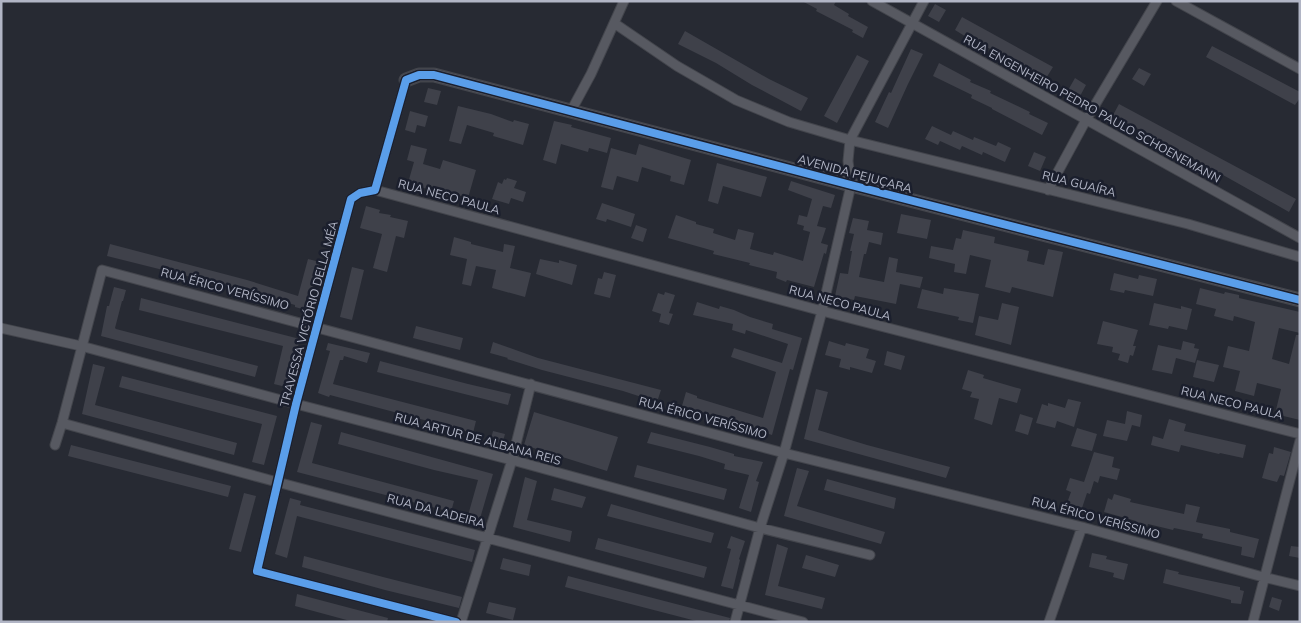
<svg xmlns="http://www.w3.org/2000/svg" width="1301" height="623" font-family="Mulish,sans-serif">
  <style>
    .building { fill: #3f414a }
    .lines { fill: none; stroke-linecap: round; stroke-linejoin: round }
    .street-casing { stroke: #43454c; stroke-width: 11 }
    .secondary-casing { stroke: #43454c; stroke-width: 15 }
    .street { stroke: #575961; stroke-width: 9 }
    .secondary { stroke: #5b5d66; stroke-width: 12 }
    .cycleway-casing { stroke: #1b1f2d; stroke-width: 11 }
    .cycleway { stroke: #5a9eea; stroke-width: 8 }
    .labels { text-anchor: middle; stroke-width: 5; stroke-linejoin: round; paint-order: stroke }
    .street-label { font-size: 12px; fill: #b1b5c5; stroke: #1b1f2d }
  </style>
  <rect width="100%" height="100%" fill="#272a33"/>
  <!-- building -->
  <path class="building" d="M802,1H836L834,5L849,14L848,16L868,27L863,38L852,32L853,30L816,11L817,9Z
    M935,4L946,10L939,22L928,16Z
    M962,17L1053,67L1045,80L985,46L984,48L955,30Z
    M685,31L769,79L808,98L801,111L752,85L716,63L678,44Z
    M1212,46L1300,92V98L1295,105L1206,57Z
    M911,49L923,54L908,84L888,128L875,122L889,92L891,93Z
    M857,55L869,61L837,123L824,116Z
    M939,63L971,80L970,82L991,91L990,93L1030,112L1029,114L1048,123L1042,135L992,109V108L971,98L972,95L933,76Z
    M1139,68L1151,74L1144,86L1132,79Z
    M1075,78L1086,85L1079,98L1067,92Z
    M428,88L441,91L437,105L424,102Z
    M1119,104L1296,199L1289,212L1191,157L1125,122L1124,124L1112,117Z
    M458,106L491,114L513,122L514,120L529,124L523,145L493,136L494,133L467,125L461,144L449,141Z
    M410,111L428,116L425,127L417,125L415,133L405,130Z
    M554,121L572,125L571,127L611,138L607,153L589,148L588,152L561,144L556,164L543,160Z
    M932,126L951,135L953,131L973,140L974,137L996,146L998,142L1011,148L1005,162L983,152L982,155L962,146L960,150L940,141L938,145L925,139Z
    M639,144L691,160L684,185L670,181L671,176L642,167L638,182L617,176L613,190L601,187L611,148L636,155Z
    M411,145L427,149L423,164L440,169L443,160L476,170L468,198L450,193L449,196L408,183L414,162L407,160Z
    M1034,152L1046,157L1040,171L1028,166Z
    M717,163L767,177L761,197L723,186L718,204L708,201Z
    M507,178L517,181L514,188L526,192L523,202L511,198L509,204L492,199L498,182L502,184L504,179L506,180Z
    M791,181L835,195L831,208L823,206L817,226L826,228L821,243L828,245L826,254L824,253L814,287L787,280L786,282L776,278L777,272L749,265L750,263L713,254L714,251L668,238L676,215L696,222V224L714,229L713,233L735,240L738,229L754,233L750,249L773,255L774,252L803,261L810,232L803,230L804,226L797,224L799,215L807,217L812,199L788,190Z
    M602,203L635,214L631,227L607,219L606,222L596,219Z
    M366,206L380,210L379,213L391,215L390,217L408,221L404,238L396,236L387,272L373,268L382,234L360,228Z
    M901,214L931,220L927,239L897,233Z
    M853,218L869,221L867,230L883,233L881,245L869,242L866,254H864L859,277L884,282L889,257L898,259L896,272L923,277L920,288L900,284L896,304L855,296L854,300L835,296L840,273L848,274L852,251H850L854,234L849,233Z
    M636,225L647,229L643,242L631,238Z
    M963,230L995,237L994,243L1029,251L1027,261L1044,265L1048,249L1063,252L1053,297L1012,287L1010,293L985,287L991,260L970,255L966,274L954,272L955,264L929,258L931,246L953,250L956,238L961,239Z
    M454,237L471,242V244L503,252L504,244L515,246L510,268L531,273L525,297L492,288L496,270L476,266L471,286L462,284L467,259L450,255Z
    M110,244L247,280L298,296L308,259L320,262L306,310L295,307V305L251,292L107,256Z
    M540,259L559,263V260L577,265L572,285L536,274Z
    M352,267L364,270L352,320L340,317Z
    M604,272L616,275L610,298L594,294L598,278L602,279Z
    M1114,273L1138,279L1139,275L1157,279L1153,296L1125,290L1124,293L1110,290Z
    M114,287L126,290L123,301H122L115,328L116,329L258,366L255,377L101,336L107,306H109Z
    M944,288L979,294L973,323L958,320L959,317L917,308L922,289L943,294Z
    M1200,288L1224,294L1225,292L1239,295V298L1300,312V333L1279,328L1272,359L1289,364L1296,335H1300V420L1275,414L1281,389L1257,383L1254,396L1235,391L1240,371L1223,367L1228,346L1249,351L1255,322L1234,316L1233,321L1214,316L1216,309L1196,304Z
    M665,292L675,295L669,313L673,314L669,325L659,322L661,314L652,311L658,293L664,295Z
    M141,298L300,339L297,350L295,349L286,387L274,384L283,346L139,310Z
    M697,302L719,309L720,306L734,310L750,317L773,324L772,329L802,338L793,370L790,369L772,435L760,431L761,430L682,406L686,392L697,396V398L763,418L776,372L731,357L734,348L782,363L788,344L746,330L745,334L732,330L733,324L693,315Z
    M1002,303L1019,307L1011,345L975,335L979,316L998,320Z
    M1154,303L1181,309V306L1192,309L1187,330L1169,326L1168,329L1149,325Z
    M1103,321L1138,330L1133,346H1136L1133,356L1130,355L1128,363L1118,360L1120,354L1112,352L1113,347L1097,344Z
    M416,326L463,338L460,350L413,338Z
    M829,341L845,346L846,343L869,349L866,358L876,361L872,373L850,367V370L839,367L841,359L825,355Z
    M1183,341L1195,344L1194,348L1199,349L1195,363L1176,358L1172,374L1152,370L1158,345L1181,350Z
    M493,342L538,358L661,390L657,402L623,391L542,370L507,359L508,358L490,353Z
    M328,343L370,353L367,363L344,356L343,360H340L333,384L476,421L473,433L330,395L329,397L318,393L330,351L326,350Z
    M887,351L905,356L901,370L884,365Z
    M1197,360L1219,365L1214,382L1193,377Z
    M380,361L468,384L511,394L508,405L377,372Z
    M93,364L105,367L95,405L237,443L234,455L82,414Z
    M968,370L984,375L983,378L1021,389L1017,403L999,398L992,425L974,419L979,399L970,397L972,392L962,389Z
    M122,376L277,416L264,465L252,462L262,424L119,387Z
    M816,389L828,392L818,430L867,445L950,467L946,478L804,439Z
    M1068,399L1081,402L1074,427L1057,421L1055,428L1036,423L1042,404L1048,406V403L1065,408Z
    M1127,411L1142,415L1140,427L1132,425L1127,441L1103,436L1107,420L1125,424Z
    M534,412L618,437L607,471L524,445Z
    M1020,414L1033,418L1028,435L1015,431Z
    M1169,419L1186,424L1184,431L1246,445L1243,458L1220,453L1219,454L1181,445L1179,452L1151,445L1153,436L1163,439Z
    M311,422L322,425L312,463L454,501L451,512L297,472Z
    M1077,428L1097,434L1092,451L1071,446Z
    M493,431L505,434L502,445L490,443Z
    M341,432L493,474L479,522L467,519L478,480L434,470L338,444Z
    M651,432L710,447L734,454V456L763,462L756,481L759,482L751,512L739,508L749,475L724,469L725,464L699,456L647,443Z
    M71,445L231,486L228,497L68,456Z
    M1274,447L1291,452L1284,476L1280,475L1277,482L1262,478L1269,453L1273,454Z
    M1094,452L1114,457L1112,467L1120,469L1117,480L1100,476L1098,483L1094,481L1090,494L1087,493L1082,508L1067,503L1071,492L1066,490L1070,478L1084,482Z
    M637,465L727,489L724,500L634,477Z
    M797,468L809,471L797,506L885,532L881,544L784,516Z
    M525,477L537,481L527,520L572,531L570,542L513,527Z
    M827,479L896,498L894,509L824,490Z
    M554,488L586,497L582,508L551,500Z
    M244,493L256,496L241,552L229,549Z
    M1114,494L1131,499L1130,502L1184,514L1186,504L1200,507L1196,522L1230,529V532L1259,539L1254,558L1241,555L1242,547L1202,538L1203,534L1174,528L1173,530L1148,524L1147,527L1135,524L1136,521L1104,512L1108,498L1112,500Z
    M290,498L301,501L300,505L475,550L472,562L297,516L287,558L275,554Z
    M611,504L714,533L711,543L607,516Z
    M731,536L745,541L739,559L740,560L733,589L721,586L731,549L727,548Z
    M598,538L707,567L704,578L595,549Z
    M777,544L788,548L778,586L825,598L822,609L765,595Z
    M1291,546L1300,547V558L1289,556Z
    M1092,553L1107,556L1106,559L1128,564L1124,580L1113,577L1114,573L1089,567Z
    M806,555L839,565L835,577L802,568Z
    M304,556L383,577L462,597L459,608L385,590L302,567Z
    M503,558L531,565L529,576L500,569Z
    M1166,569L1179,572L1178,574L1240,587V590L1244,591L1241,604L1231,603V600L1163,583Z
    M568,576L730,618L729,622H700L565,587Z
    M297,594L388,618L387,622H354L295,606Z
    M1272,597L1282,600L1279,611L1269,607Z
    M489,602L516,608L513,620L486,613Z"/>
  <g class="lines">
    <!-- street casing -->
    <g class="street-casing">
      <path id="street" d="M872,1L1300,238
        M1176,1L1300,69
        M614,23L677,66L736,100L789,122L850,140L1188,224L1300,257
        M406,80L375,190L360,193L351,199L296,404L257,571L456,622
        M571,111L591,74L624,1
        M375,190L822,311L1300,434
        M1048,190L1086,120L1157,1
        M1,328L81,346L296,404L512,460L760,528L870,555
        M62,423L277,482L803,622
        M55,445L62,423L102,270L784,453L1082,527L1263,577L1300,586
        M461,622L512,460L531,384
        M735,622L760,528L784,453L822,311L851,185L848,161L850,140L924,1
        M1049,622L1082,527
        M1253,622L1300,441"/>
    </g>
    <!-- secondary casing -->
    <g class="secondary-casing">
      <path id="secondary" d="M406,80L419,75H434L851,185L1300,300"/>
    </g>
    <!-- street -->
    <use href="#street" class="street"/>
    <!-- secondary -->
    <use href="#secondary" class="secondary"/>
    <!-- cycleway casing -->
    <g class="cycleway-casing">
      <path id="cycleway" d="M456,622L257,571L296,404L351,199L360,193L375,190L406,80L419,75H434L851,185L1300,300"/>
    </g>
    <!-- cycleway -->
    <use href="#cycleway" class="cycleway"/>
  </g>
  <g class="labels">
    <!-- street labels -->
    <g class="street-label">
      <text transform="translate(1092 109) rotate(29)" y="4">RUA ENGENHEIRO PEDRO PAULO SCHOENEMANN</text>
      <text transform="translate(855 174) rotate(15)" y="4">AVENIDA PEJUÇARA</text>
      <text transform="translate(1079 184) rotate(14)" y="4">RUA GUAÍRA</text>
      <text transform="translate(449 197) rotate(15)" y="4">RUA NECO PAULA</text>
      <text transform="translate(225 289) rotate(15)" y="4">RUA ÉRICO VERÍSSIMO</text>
      <text transform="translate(840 303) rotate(15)" y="4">RUA NECO PAULA</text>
      <text transform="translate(309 314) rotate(-75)" y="4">TRAVESSA VICTÓRIO DELLA MÉA</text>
      <text transform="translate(1232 403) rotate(14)" y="4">RUA NECO PAULA</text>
      <text transform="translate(703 418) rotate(15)" y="4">RUA ÉRICO VERÍSSIMO</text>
      <text transform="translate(478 439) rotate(15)" y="4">RUA ARTUR DE ALBANA REIS</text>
      <text transform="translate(436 511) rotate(15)" y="4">RUA DA LADEIRA</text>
      <text transform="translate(1096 518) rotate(15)" y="4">RUA ÉRICO VERÍSSIMO</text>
    </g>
  </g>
  <!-- border -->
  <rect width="1301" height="623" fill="none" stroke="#b1b5c5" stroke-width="5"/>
</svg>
